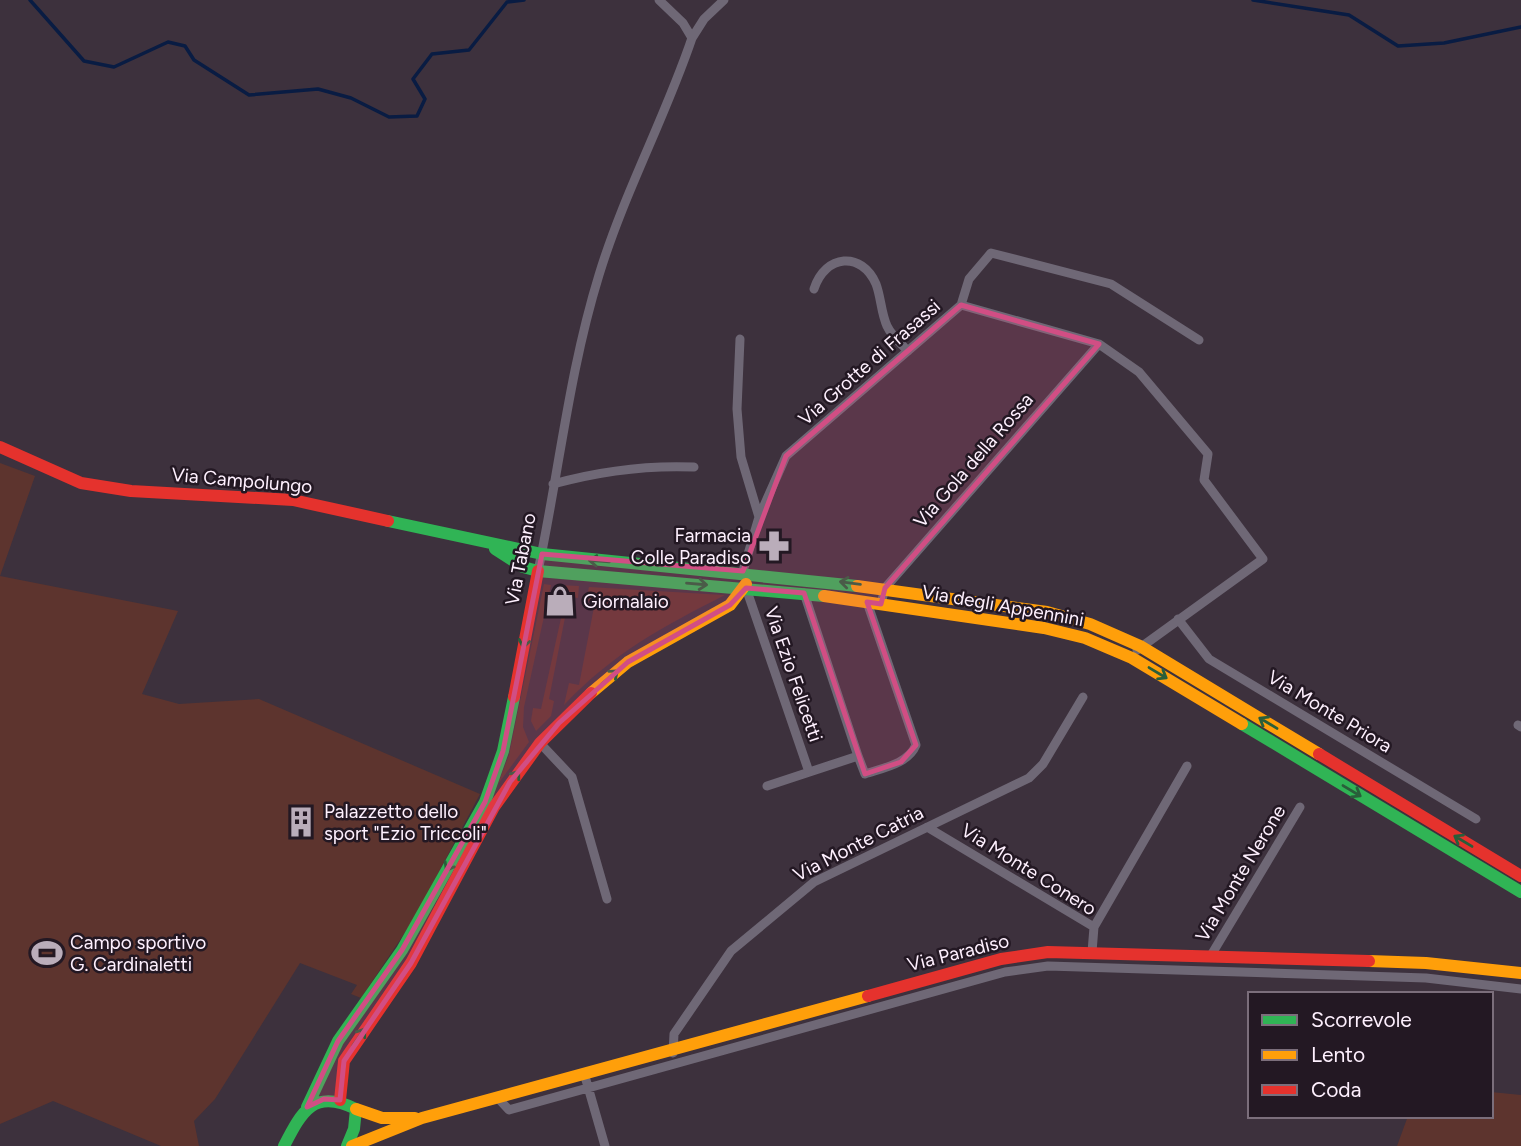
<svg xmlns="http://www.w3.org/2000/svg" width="1521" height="1146" font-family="Figtree,sans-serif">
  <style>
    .green { fill: #5d342e }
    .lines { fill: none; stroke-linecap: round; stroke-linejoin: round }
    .stream { stroke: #091c43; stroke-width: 3.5 }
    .street { stroke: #6f6876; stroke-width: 9 }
    .fast { stroke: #30b455; stroke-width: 12 }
    .slow { stroke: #ff9f0a; stroke-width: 12 }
    .jam { stroke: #e5322d; stroke-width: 12 }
    .oneway { stroke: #295e3a }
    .marked { fill: #d14e84; fill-opacity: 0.2; stroke: #d14e84; stroke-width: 5; stroke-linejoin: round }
    .labels { text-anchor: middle; stroke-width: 5; stroke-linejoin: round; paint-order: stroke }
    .street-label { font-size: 19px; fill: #fef0fe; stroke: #231823 }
    .poi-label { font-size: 19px; fill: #fef0fe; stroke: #231823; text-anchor: start }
  </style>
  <rect width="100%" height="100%" fill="#3d313d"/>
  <!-- green -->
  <path class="green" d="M0,463L35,476L0,576L178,611L142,694L179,704L259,699L480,794L414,919L361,998L351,994L357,985L300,963L215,1099L194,1121L199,1146H161L53,1101L0,1124Z
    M544,584L551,585L524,707L523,727L529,742L498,784L509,755Z
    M558,585L579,586L578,598L569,597L549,699L554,701L551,716L536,731L531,721L533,708L541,709L563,609L555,606Z
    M589,587L724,595H725C662,627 613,653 564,705L569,683L579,685L595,602L586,600Z
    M1491,1092L1521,1095V1146H1397L1408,1116H1491Z"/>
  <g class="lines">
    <!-- stream -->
    <path class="stream" d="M30,0L84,61L114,67L168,42L185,46L194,60L249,95L318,89L351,98L389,117L417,116L425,99L413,79L432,54L469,50L507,2L524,0
      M1253,0L1349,15L1398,46L1444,43L1521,27"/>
    <!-- street -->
    <path class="street" d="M659,0L683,23L692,38
      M814,289C825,254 862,251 876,284C881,297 881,313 887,326C891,335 901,344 908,351
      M961,305L969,279L991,253L1111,284L1199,340
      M740,339L737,409L741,457L759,517L743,571
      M553,484C600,471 646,465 694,467
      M759,517L786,456L961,305L1099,344L1139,372L1208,454L1204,480L1263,559L1137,650
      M538,571C559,472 569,372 599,275C624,193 665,118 692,38L704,19L724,0
      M746,588L809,772
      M804,593L858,756
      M881,604L885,588L1099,344
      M1178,619L1209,659L1476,819
      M1518,725L1521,727
      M540,743L572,777L607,899
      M767,786L858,756L865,774C883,768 908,764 916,745L867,602
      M927,827L1094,927L1092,952
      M1094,927L1187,766
      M1210,957L1300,807
      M673,1053L674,1034L731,951L814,882L1029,778L1043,764L1083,697
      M584,1073L605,1146
      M497,1097L509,1110L1005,972L1048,966L1426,978L1521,989"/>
    <!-- fast -->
    <path class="fast" d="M388,521L542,554L857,586
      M495,549L523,567L538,571L824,596
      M1242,724L1521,892
      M307,1107L338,1041L402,950L485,802L503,751L514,697
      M284,1146C302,1111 314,1088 356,1109L354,1129L347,1146"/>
    <!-- slow -->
    <path class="slow" d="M857,586L1047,612L1090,624L1140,646L1319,754
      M824,596L1044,628L1085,638L1132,658L1242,724
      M591,693L628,662L730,605L746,584
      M1369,961L1426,963L1521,973
      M356,1109L382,1118H415
      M352,1146L422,1118L868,996"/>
    <!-- jam -->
    <path class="jam" d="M0,447L81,483L131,491L293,500L388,521
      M514,697L538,571
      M1319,754L1521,876
      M868,996L1001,959L1048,952L1369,961
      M340,1100L344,1061L411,963L494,807L540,743L591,693"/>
  </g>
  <!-- one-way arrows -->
  <defs><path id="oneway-shaft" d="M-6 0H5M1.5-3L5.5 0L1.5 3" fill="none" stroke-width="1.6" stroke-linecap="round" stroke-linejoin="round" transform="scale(1.75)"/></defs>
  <g class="oneway">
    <use href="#oneway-shaft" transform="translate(599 561) rotate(-176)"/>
    <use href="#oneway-shaft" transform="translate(850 583) rotate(-173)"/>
    <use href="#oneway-shaft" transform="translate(697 584) rotate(5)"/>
    <use href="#oneway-shaft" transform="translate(525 638) rotate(101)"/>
    <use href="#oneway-shaft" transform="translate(1158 673) rotate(31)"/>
    <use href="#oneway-shaft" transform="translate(610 677) rotate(-40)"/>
    <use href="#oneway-shaft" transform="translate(1268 723) rotate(-149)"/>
    <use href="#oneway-shaft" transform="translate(513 779) rotate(-54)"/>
    <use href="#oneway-shaft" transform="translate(1352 791) rotate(31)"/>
    <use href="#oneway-shaft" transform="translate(1463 841) rotate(-149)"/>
    <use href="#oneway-shaft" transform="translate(451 862) rotate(119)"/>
    <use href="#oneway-shaft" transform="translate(359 1037) rotate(-55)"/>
  </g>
  <!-- marked area -->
  <path class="marked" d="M961,305L1099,344L885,588L881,604L867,602L916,745L901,762L865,774L804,593L746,588L730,605L628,662L559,723L510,782L411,963L344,1061L340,1100L324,1099L307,1107L338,1041L402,950L485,802L503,751L542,554L743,571L786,456Z"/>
  <!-- icons -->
  <defs>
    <g id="pharmacy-bare" transform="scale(2.415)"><path d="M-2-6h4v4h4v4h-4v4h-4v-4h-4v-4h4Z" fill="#baadba" stroke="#231823" stroke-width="2.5" paint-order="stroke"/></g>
    <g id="shop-bare" transform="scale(2.415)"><path d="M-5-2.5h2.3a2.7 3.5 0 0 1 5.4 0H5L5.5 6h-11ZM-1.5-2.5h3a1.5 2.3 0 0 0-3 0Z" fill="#baadba" stroke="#231823" stroke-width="2.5" paint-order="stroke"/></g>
    <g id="building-bare" transform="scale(2.415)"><path d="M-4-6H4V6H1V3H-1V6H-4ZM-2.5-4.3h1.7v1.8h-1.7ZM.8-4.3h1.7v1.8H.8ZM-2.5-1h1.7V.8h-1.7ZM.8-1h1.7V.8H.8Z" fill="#baadba" stroke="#231823" stroke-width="2.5" paint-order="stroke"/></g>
    <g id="stadium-bare" transform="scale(2.415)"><path d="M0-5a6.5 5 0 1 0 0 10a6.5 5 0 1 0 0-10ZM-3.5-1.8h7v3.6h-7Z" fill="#baadba" stroke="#231823" stroke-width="2.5" paint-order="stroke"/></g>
  </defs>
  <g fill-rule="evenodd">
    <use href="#pharmacy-bare" x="774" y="546"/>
    <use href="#shop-bare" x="560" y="601"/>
    <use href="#building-bare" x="301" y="822"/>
    <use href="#stadium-bare" x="47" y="953"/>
  </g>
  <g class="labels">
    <!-- street labels -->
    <g class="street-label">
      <text transform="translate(869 362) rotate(-41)" y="7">Via Grotte di Frasassi</text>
      <text transform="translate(973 460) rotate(-49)" y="7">Via Gola della Rossa</text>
      <text transform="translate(242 480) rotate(5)" y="7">Via Campolungo</text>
      <text transform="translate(520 559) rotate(-79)" y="7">Via Tabano</text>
      <text transform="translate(1003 605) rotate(10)" y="7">Via degli Appennini</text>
      <text transform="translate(794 674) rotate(71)" y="7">Via Ezio Felicetti</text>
      <text transform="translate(1330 711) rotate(31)" y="7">Via Monte Priora</text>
      <text transform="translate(858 843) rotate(-27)" y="7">Via Monte Catria</text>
      <text transform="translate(1029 869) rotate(32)" y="7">Via Monte Conero</text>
      <text transform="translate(1240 873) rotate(-59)" y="7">Via Monte Nerone</text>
      <text transform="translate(958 952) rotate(-14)" y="7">Via Paradiso</text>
    </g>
    <!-- poi labels -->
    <g class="poi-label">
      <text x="751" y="542" text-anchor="end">Farmacia<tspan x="751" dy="22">Colle Paradiso</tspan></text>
      <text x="583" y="608">Giornalaio</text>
      <text x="324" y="818">Palazzetto dello<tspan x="324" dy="22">sport "Ezio Triccoli"</tspan></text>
      <text x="70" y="949">Campo sportivo<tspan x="70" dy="22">G. Cardinaletti</tspan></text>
    </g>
  </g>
  <!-- legend -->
  <rect x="1248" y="992" width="245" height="126" fill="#231823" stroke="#7b6e7b" stroke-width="2"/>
  <rect x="1262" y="1015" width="35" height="10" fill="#30b455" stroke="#7b6e7b" stroke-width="2"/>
  <text x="1311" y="1027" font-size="21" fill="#fef0fe">Scorrevole</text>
  <rect x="1262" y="1050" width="35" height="10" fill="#ff9f0a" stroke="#7b6e7b" stroke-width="2"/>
  <text x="1311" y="1062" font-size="21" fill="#fef0fe">Lento</text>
  <rect x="1262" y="1085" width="35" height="10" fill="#e5322d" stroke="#7b6e7b" stroke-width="2"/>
  <text x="1311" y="1097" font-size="21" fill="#fef0fe">Coda</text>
</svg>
